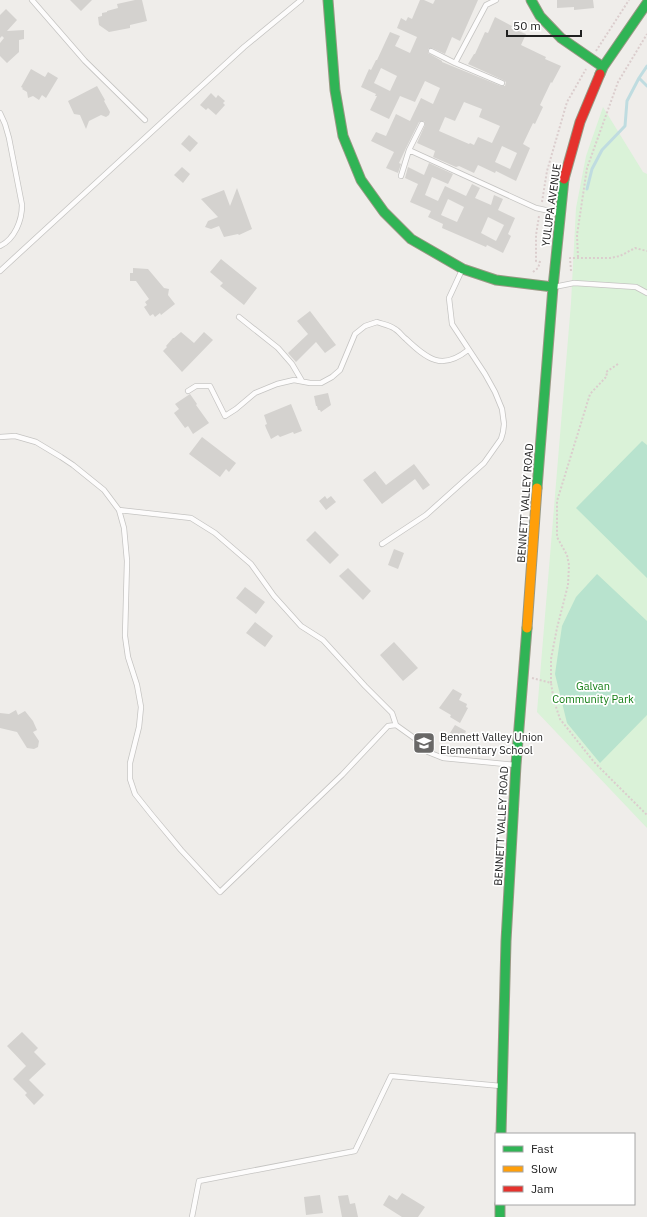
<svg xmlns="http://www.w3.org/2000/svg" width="647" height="1217" font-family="'IBM Plex Sans',sans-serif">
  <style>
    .park { fill: #daf2d8 }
    .pitch { fill: #b8e3ce }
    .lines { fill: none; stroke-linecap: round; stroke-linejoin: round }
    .stream { stroke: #bfdce0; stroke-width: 3 }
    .building { fill: #d4d2cf; fill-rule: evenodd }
    .lane-casing { stroke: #c5c4c2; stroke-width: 6 }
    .fast-casing { stroke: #989883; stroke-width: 11 }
    .slow-casing { stroke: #989883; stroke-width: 11 }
    .jam-casing { stroke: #989883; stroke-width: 11 }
    .path { stroke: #dbcdcd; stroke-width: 2; stroke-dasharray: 2 2; stroke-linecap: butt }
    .lane { stroke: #fdfcfc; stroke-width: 4.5 }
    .fast { stroke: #30b455; stroke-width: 9 }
    .slow { stroke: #ff9f0a; stroke-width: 9 }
    .jam { stroke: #e5322d; stroke-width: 9 }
    .labels { text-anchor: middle; stroke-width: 3.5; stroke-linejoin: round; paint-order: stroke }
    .street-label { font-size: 11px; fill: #212121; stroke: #fff }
    .park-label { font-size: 11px; fill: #127d13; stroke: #fff }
    .poi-label { font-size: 11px; fill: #212121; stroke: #fff; text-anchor: start }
  </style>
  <rect width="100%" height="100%" fill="#efedea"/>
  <!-- park -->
  <path class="park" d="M603,107L643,172L647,174V828L537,712L571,303L576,208L586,156Z"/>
  <!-- pitch -->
  <path class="pitch" d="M642,441L647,445V578L576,508Z
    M597,574L647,621V715L600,763L567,723L555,674L562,626L576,597Z"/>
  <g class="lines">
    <!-- stream -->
    <path class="stream" d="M647,66L639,78L647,86
      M587,189L592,169L602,150L625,126L627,101L639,78"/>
  </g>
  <!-- building -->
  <path class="building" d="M70,0H92L81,11Z
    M135,0H142L147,21L130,25V28L109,32L99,25L98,17L102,16V13L107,12V11L118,8L117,4Z
    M420,0H424L433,4L435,0H478L460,41L452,37L445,54L432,48L428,49V53L442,61V62L501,86H505L506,82L503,80L468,64L474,54H475L485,32L488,33L495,17L512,26L511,28L526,34L521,45L546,57L545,59L561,66L552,83L551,82L540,105L543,107L535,124L533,123L523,144L530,148L516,181L496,171L495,173L478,165L474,173L459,166L456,167L433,157L435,151L417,143L425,125V122L423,121L419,122L406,148L399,163L401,164L398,173L386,168L394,152L371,141L376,132L386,136L396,114L410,121L421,98L433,104L440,88L425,81L415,102L400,96L389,119L370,110L377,96H375L376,94L361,87L369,69L371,70L376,60H377L390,32L400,36L395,46L410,53L417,37L397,28L401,18L406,21L408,17L412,19ZM381,68L397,76L390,91L374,83ZM464,102L482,109L479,117L500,126L492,143L478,137L474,145L470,143L469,144L439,131L445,117L455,121ZM502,146L517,153L510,169L495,162Z
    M557,0H593L594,8L574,10V7L557,8Z
    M6,9L17,20L7,31L24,30V39L19,40V52L7,63L0,56V43L4,38L2,36L0,38V15Z
    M31,69L45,77L48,72L58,78L46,98L42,95L39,100L33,96L28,98L27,92L22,89L23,88L21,87Z
    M97,86L105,100L104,101L110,112L109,115L106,117L101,115L89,121L86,129L80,115L74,114L68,101Z
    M211,93L216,98L218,95L225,101L223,103L225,105L216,115L208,108L206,110L200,105Z
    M189,135L198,143L190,152L181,144Z
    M429,163L453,174L448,184L432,177L425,195L438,201L445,186L466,196L472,184L480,188L475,198L491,205L494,195L503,199L498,210L515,218L508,234L511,236L503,253L487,245L486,247L442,228L443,224L428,217L431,211L410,202L418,184L405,178L408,167L424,175ZM448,199L464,207L457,222L441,215ZM488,217L504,225L496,241L481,233Z
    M182,167L190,174L183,183L174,175Z
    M237,188L252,229L239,235L238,234L224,237L219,226L211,229L205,227L208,221L218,217L201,199L224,190L230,206Z
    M221,259L257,288L244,305L220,286L223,283L210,272Z
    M133,268L148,269L164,288L169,289L168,295L175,304L161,315L160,313L155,317L153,314L150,316L144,307L147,305L145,302L149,299L136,281H130V273H133Z
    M310,311L336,345L325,353L316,342L296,362L288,353L308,334L297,321Z
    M181,332L194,343L204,332L213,340L182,372L163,351L167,347L166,346L173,338H174Z
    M328,393L331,405L321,412L320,410H318L317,406H316L314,396Z
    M190,394L197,404L196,405L209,423L193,434L188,426L185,428L174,413L179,409L175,404Z
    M291,404L302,431L294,434L293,432L280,437L278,435L271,439L266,428L265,425L267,424L264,415Z
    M202,437L236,463L229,472L226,469L220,477L189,454Z
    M414,464L430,485L423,490L415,479L382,504L363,480L375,471L386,485Z
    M325,496L327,499L331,496L336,502L326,510L319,501Z
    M315,531L339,555L330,564L306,540Z
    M394,549L404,553L398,569L388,565Z
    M348,568L371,591L363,600L339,576Z
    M245,587L265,602L256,614L236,598Z
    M255,622L273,636L265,647L246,633Z
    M394,642L418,668L403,681L380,655Z
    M453,689L462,694L459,700L467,704L466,707L468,708L460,723L450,717L451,715L439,708Z
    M16,710L18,715L25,711L33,721L37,730L33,732L39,741L38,747L34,749L27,748L17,732L0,728V713L9,714Z
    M455,725L466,731L462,739L450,733Z
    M22,1032L38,1048L34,1052L46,1064L29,1080L44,1095L34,1105L25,1095L27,1093L13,1079L26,1066L7,1046Z
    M402,1193L425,1207L418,1217H402L383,1205L389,1195L397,1200Z
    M320,1195L323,1213L306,1215L304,1197Z
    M348,1195L350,1204L355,1203L358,1217H342L338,1196Z"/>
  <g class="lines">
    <!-- lane casing -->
    <g class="lane-casing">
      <path id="lane" d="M32,0L85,61L145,120
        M431,51L455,63L486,5L496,0
        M455,63L502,83
        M0,113L5,124L9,138L22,205C22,220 15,239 0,246
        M422,124L409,150L536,208L559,213
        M401,176L409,150
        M0,271L244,47L301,0
        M554,287L574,283L636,287L647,293
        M239,317L278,348L292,364L302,381
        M188,391L196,386H210L225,416L236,409L255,393L277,384L294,380L310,383H321L332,377L340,370L355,334L365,326L377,322C382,324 390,325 395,329C399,331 402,336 406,339C427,359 442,371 468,350
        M0,437L15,436L36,442L61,457L73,465L104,490L119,510L124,528L127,561L125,636L128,657L137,685L141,707L139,727L130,763V779L135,794L151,814L181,850L220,892L342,775L388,726L396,725L417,740L428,752L443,758L515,765
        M119,510L191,518L215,533L251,564L274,596L301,626L323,640L365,686L392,713L396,725
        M382,544L426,515L484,463L501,439L503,432L504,424L502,409L495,392L485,374L452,324L449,298L462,270
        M192,1217L199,1181L355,1151L391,1076L501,1086"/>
    </g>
    <!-- fast casing -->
    <g class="fast-casing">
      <path id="fast" d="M328,0L335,90L343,136L361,180L384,212L411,239L463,269L496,280L553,287
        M531,0L540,16L561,38L603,67
        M600,74L603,67L647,3
        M537,488L553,287L564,179
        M501,1134L506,941L516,765L527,628
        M500,1204V1217"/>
    </g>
    <!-- slow casing -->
    <g class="slow-casing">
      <path id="slow" d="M527,628L537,488"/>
    </g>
    <!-- jam casing -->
    <g class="jam-casing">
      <path id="jam" d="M564,179L580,122L600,74"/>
    </g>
    <!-- path -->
    <path class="path" d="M596,51L629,0
      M542,202L547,171L567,102L586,69
      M578,257L577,235L587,168L618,82L647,34
      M571,271L570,258H610L620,256L635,248L647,251
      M533,272L538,268L540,262L536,261V235L539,216
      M532,678L551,683L554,701L560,719L594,762L647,815
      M551,683V659L557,628L568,585L569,565L567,555L557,537V501L590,394L607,376L606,372L618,364"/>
    <!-- lane -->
    <use href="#lane" class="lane"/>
    <!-- fast -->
    <use href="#fast" class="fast"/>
    <!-- slow -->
    <use href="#slow" class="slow"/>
    <!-- jam -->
    <use href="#jam" class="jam"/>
  </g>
  <!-- icons -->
  <defs>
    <g id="school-square" transform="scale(1.15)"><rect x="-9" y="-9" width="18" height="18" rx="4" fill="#696867" stroke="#fff"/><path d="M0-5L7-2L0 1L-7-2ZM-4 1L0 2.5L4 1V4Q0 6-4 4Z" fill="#fff"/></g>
  </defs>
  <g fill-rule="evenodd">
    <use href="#school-square" x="424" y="743"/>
  </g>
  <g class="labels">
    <!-- street labels -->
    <g class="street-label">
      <text transform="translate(551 205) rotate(-82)" y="4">YULUPA AVENUE</text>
      <text transform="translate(525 503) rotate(-86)" y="4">BENNETT VALLEY ROAD</text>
      <text transform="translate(501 826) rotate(-87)" y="4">BENNETT VALLEY ROAD</text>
    </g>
    <!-- park labels -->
    <g class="park-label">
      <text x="593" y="690">Galvan<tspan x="593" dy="13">Community Park</tspan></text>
    </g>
    <!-- poi labels -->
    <g class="poi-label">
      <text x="440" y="741">Bennett Valley Union<tspan x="440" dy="13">Elementary School</tspan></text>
    </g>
  </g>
  <!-- legend -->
  <rect x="495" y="1133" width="140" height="72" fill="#ffffff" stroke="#a6a6a6"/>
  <rect x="503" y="1146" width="20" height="6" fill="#30b455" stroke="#a6a6a6"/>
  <text x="531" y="1153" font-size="12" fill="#212121">Fast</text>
  <rect x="503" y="1166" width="20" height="6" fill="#ff9f0a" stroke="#a6a6a6"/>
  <text x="531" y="1173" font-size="12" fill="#212121">Slow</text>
  <rect x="503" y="1186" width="20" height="6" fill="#e5322d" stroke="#a6a6a6"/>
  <text x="531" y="1193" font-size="12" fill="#212121">Jam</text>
  <!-- scale -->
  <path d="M507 30v6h74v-6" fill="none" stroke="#212121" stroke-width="2"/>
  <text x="513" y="30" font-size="12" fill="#212121" stroke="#ffffff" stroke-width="3" paint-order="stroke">50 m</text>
</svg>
